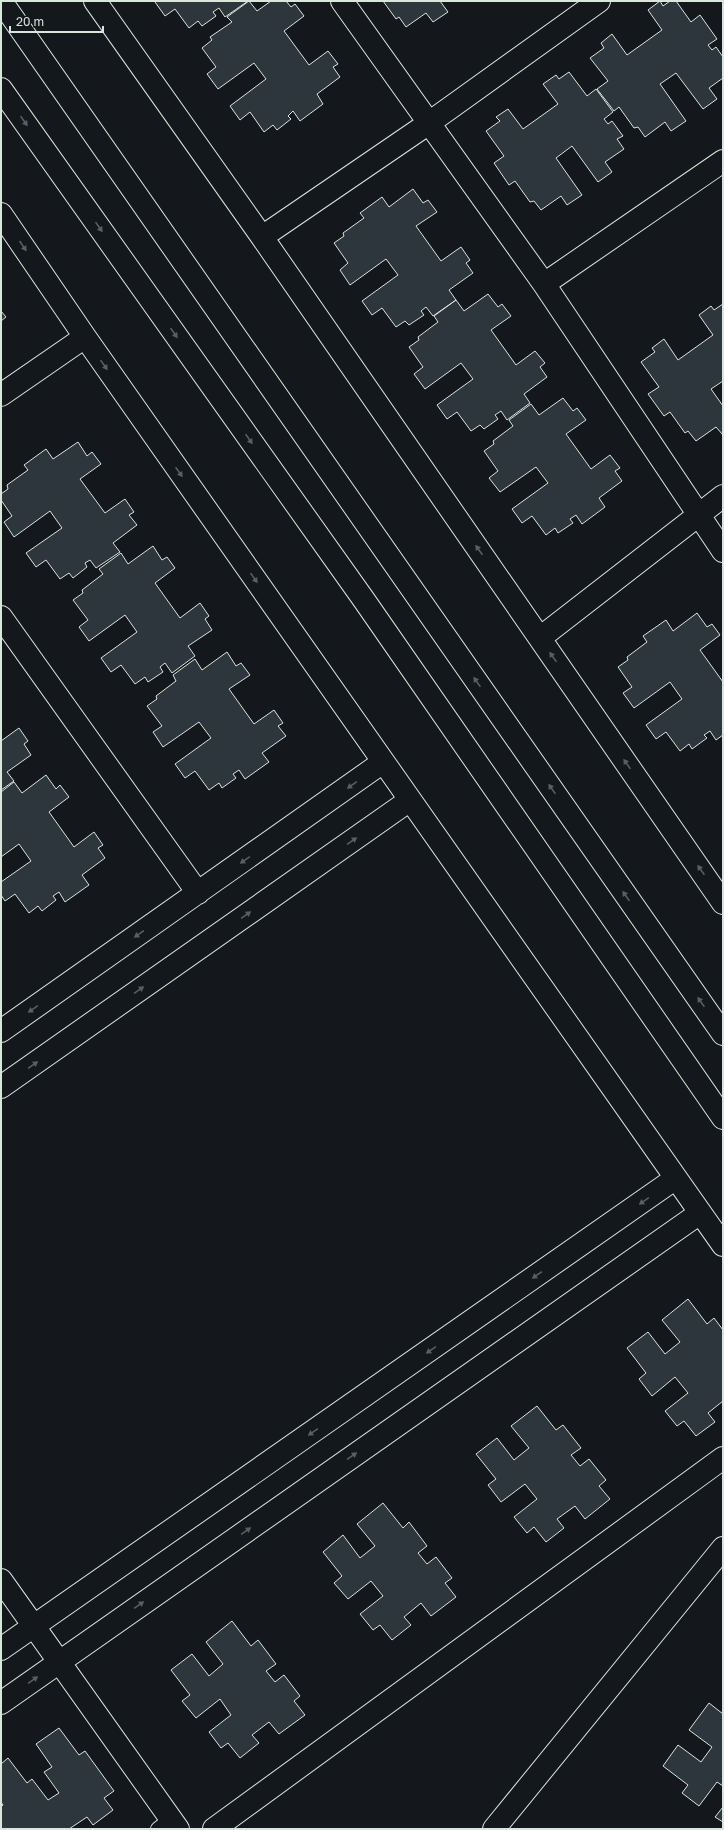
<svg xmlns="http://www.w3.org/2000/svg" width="724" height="1830" font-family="'Golos Text',sans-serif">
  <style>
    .building { fill: #2c363c; stroke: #d8e6dc }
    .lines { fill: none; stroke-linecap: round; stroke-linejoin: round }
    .lane-casing { stroke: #d8e6dc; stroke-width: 16 }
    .street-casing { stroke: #d8e6dc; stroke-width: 24 }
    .secondary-casing { stroke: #d8e6dc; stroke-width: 24 }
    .lane { stroke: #14181c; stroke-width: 14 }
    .street { stroke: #14181c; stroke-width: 22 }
    .secondary { stroke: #14181c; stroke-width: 22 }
    .oneway { fill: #59605f }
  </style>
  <rect width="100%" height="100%" fill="#14181c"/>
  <!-- building -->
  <path class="building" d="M157,1H248L225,17L219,8L213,12L216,16L202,26L198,21L189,28L175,9L165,16L155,2Z
    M249,1L257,11L271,1H286L291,7L295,4L304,16L284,31L309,65L328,51L338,64L333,67L340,77L317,94L323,104L300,121L293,111L288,116L291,119L277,130L273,125L264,132L250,112L240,120L230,106L266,79L254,63L218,89L207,74L216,67L202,48L212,40L210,37L232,22L227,17Z
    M383,1H440L448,12L433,22L426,13L406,27L399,17L396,19Z
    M660,1L663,6L670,1H676L691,22L700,15L717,39L708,45L712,50L716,47L723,57V78L709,88L717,99L703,109L676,73L660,84L686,121L671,131L665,122L645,137L638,127L634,128L619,107L614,111L597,89L608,81L590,58L604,48L601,43L612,34L627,55L662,30L648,10Z
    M569,72L587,96L596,89L613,112L604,119L608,124L612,121L623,136L617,139L624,149L605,162L612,172L598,182L572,146L556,158L582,195L567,205L561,196L541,210L534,201L530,202L515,181L509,185L494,163L504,156L486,131L500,121L496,117L508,109L523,129L558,104L543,84L556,75L559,79Z
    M413,189L423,203L428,200L437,212L416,226L441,261L461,247L470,260L466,263L473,273L449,290L456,300L433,316L426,307L421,311L424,315L409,325L405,321L396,327L382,308L372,315L362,301L398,275L386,259L350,285L340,270L348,263L334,243L344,236L343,233L364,218L360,213L382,197L389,207Z
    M488,294L498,307L502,304L511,316L491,330L516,365L535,351L545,363L540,367L547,377L524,394L530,403L507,420L501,411L495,415L498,419L484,429L480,425L471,431L457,412L447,419L437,405L473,379L461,363L425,389L414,374L423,367L409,347L419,340L418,337L438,322L434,316L456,300L464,311Z
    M723,304V381L711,389L723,406V435L716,427L696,441L688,431L685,433L670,412L664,416L648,394L659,387L641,362L655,352L652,348L664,339L678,360L713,335L699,315L711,306L714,310Z
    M1,311L6,317L1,321Z
    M563,398L573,411L577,408L586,420L566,434L591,469L610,455L620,468L615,471L622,481L599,498L605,507L582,524L576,515L570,519L573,523L558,533L555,528L546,535L532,516L522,523L512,509L548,483L536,467L500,492L489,478L498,471L484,451L494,444L493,441L513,426L509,420L531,404L539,415Z
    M78,442L87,456L92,452L101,464L80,479L105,513L125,499L134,512L129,515L137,525L113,543L120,552L96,568L90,560L85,563L87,567L73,578L69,573L60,579L46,560L36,567L26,553L62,528L50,511L14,537L4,522L12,516L1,500V494L8,489L7,485L28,470L24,465L46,449L53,459Z
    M153,546L162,560L167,557L175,568L155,583L180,618L200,603L209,616L205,619L212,630L188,646L195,656L172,673L165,663L160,667L163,672L148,682L145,677L135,684L121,665L111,672L101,658L137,632L125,615L89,641L79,627L88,620L73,600L83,593L82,590L103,574L99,569L121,553L128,564Z
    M697,613L707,627L712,624L720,635L700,650L723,682V735L716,740L710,731L704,735L707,738L692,749L689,744L680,751L666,732L656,739L646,725L682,699L670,682L634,708L623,693L632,687L618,667L628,660L627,657L647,642L643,636L666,620L673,631Z
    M227,652L236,666L241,663L250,675L229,689L254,724L274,710L283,723L278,726L286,736L262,753L269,762L245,779L239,770L233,774L236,778L222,788L219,783L209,790L195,771L185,778L175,764L211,738L199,722L163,747L153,732L162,726L147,706L157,699L156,696L176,681L173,675L195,659L202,670Z
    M19,728L28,741L24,744L31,755L7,772L14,781L1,790V741Z
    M46,775L56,789L60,785L69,797L49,812L74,847L94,832L103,845L98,848L105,858L82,875L89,885L65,902L59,892L53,896L56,900L42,911L38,906L29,913L15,894L5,901L1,895V882L31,861L19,844L1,857V792L14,782L22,793Z
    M688,1299L707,1324L714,1318L723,1330V1401L708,1413L715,1422L696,1436L684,1421L677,1426L665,1411L688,1393L675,1377L652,1396L639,1379L646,1373L627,1348L648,1332L665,1354L680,1342L662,1320Z
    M537,1406L556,1430L563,1425L581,1448L571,1455L580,1466L589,1459L606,1480L599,1486L610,1499L585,1519L575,1506L557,1519L564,1528L546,1542L534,1527L527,1533L514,1517L537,1499L525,1484L501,1502L488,1485L496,1479L476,1454L497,1438L514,1460L529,1448L511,1426Z
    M383,1503L403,1528L409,1522L427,1546L418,1553L427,1564L436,1557L452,1578L445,1583L456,1597L431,1616L421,1603L404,1617L411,1625L392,1640L380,1625L373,1630L360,1614L383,1596L371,1581L348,1599L334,1583L342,1576L323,1552L343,1535L360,1558L375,1546L357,1524Z
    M232,1621L251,1646L258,1640L276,1664L266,1671L275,1682L284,1675L300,1696L294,1701L305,1715L279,1734L269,1722L252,1735L259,1743L240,1758L228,1743L221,1748L209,1732L231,1715L220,1699L196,1718L182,1701L190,1695L171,1670L192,1654L209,1676L223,1664L206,1642Z
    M709,1703L723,1714V1786L717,1782L699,1806L682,1793L688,1785L663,1766L678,1745L701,1762L712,1747L689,1730Z
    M59,1728L79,1755L85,1751L114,1791L104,1798L113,1810L93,1825L87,1817L69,1829H1V1807L3,1805L1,1802V1764L8,1758L27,1783L32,1779L48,1800L59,1793L44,1772L52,1767L36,1744Z
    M723,1807V1822L715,1817Z"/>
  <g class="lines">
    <!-- lane casing -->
    <g class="lane-casing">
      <path id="lane" d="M158,1829L171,1819"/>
    </g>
    <!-- street casing -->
    <g class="street-casing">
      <path id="street" d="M95,1L262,237L723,903
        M342,1L544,284L723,551
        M1,214L85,337L723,1245
        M262,237L429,123L599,1
        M544,284L723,161
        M1,395L85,337
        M1,617L198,893
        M540,638L723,496
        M1,1031L383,762
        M1,1087L410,800
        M1,1580L178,1829
        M1,1649L676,1178
        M1,1703L700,1213
        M214,1829L723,1458
        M494,1829L723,1548"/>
    </g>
    <!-- secondary casing -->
    <g class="secondary-casing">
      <path id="secondary" d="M1,1L723,1034
        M1,89L364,600L723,1118"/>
    </g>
    <!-- lane -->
    <use href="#lane" class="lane"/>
    <!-- street -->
    <use href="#street" class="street"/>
    <!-- secondary -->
    <use href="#secondary" class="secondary"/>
  </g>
  <!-- one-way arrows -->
  <defs><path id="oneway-solid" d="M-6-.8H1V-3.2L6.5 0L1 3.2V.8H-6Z"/></defs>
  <g class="oneway">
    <use href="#oneway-solid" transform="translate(24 121) rotate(55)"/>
    <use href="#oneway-solid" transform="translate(99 227) rotate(55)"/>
    <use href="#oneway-solid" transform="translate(23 246) rotate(56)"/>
    <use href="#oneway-solid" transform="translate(174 333) rotate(55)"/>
    <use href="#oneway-solid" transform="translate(104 365) rotate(55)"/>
    <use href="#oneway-solid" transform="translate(249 439) rotate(55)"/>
    <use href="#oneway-solid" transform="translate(179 472) rotate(55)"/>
    <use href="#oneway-solid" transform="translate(479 550) rotate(-125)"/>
    <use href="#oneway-solid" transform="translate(254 578) rotate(55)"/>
    <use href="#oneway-solid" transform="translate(553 657) rotate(-125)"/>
    <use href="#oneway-solid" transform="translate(477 682) rotate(-125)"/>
    <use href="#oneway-solid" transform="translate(627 764) rotate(-125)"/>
    <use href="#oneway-solid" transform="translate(352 785) rotate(145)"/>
    <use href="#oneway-solid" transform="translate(552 789) rotate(-125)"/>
    <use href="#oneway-solid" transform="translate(352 841) rotate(-35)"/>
    <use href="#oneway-solid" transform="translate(245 860) rotate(145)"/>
    <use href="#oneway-solid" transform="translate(701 870) rotate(-125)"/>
    <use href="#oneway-solid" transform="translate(626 896) rotate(-125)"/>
    <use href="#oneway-solid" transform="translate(246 915) rotate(-35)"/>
    <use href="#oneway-solid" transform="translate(139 934) rotate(145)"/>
    <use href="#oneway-solid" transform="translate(139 990) rotate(-35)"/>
    <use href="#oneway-solid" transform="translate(701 1002) rotate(-125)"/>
    <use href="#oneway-solid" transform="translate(33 1009) rotate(145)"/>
    <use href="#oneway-solid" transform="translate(33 1065) rotate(-35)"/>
    <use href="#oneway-solid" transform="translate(644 1201) rotate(145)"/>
    <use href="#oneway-solid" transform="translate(537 1275) rotate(145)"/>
    <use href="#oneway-solid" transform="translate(431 1350) rotate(145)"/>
    <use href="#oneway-solid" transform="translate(313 1432) rotate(145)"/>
    <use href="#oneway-solid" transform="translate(352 1456) rotate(-35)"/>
    <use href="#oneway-solid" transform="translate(246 1531) rotate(-35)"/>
    <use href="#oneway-solid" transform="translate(139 1605) rotate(-35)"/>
    <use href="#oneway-solid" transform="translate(33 1680) rotate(-35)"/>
  </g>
  <!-- border -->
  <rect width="724" height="1830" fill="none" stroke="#d8e6dc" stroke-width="4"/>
  <!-- scale -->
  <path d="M10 26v6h93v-6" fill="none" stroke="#d8e6dc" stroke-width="2"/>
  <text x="16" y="26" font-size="12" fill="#d8e6dc" stroke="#14181c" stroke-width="3" paint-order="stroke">20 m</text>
</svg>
